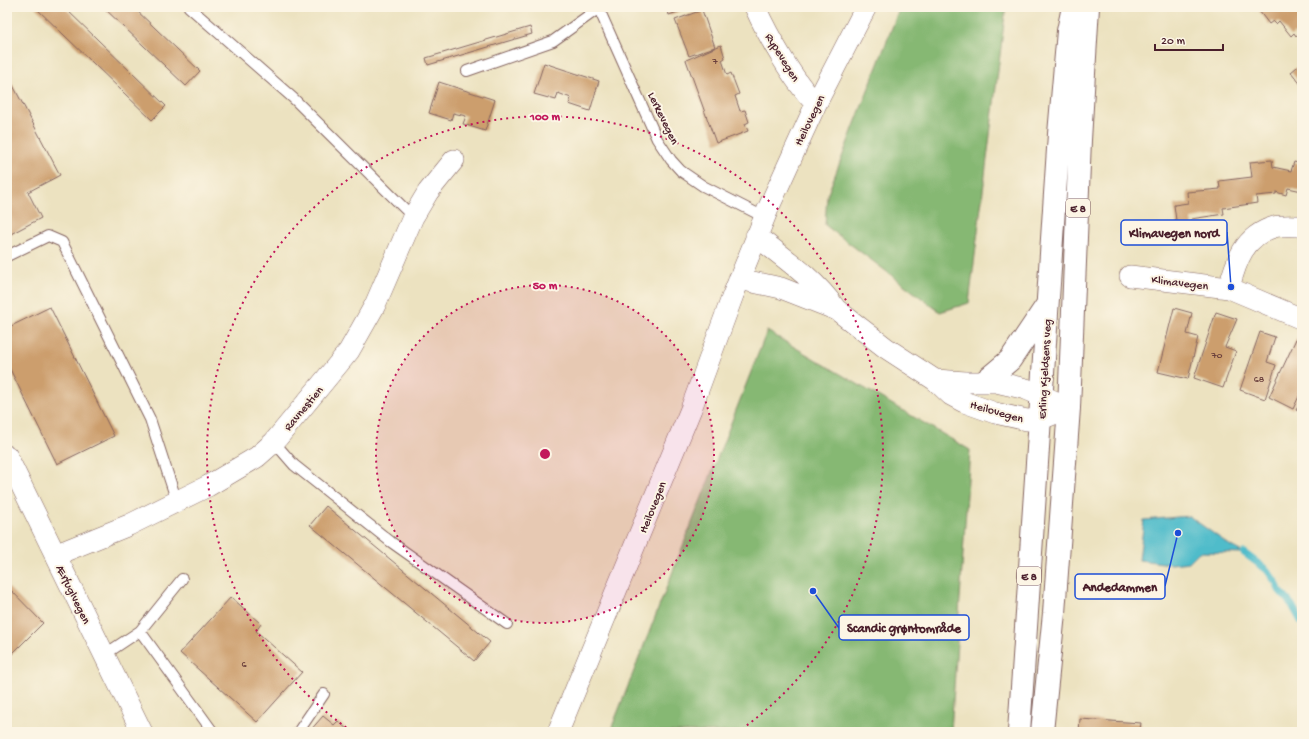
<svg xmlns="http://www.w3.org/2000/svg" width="1309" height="739" font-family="'Gochi Hand',sans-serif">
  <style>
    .forest { fill: #86b873; stroke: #686c4f }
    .water { fill: #4fbcca; stroke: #4c6e7a }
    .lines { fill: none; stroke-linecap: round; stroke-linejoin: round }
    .stream { stroke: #4fbcca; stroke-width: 7 }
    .building { fill: #cc9e6d }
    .service-casing { stroke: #83635f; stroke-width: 12 }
    .minor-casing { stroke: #83635f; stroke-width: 22 }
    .trunk-casing { stroke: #83635f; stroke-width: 24 }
    .service { stroke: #fff; stroke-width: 10 }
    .minor { stroke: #fff; stroke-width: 21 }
    .trunk { stroke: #fff; stroke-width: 22 }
    .ring { fill: none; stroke: #c2185b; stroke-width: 2; stroke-dasharray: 2 4 }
    .labels { text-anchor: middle; stroke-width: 4; stroke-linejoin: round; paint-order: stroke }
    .number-label { font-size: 10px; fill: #6a3f3c }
    .shield { fill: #fcf5e5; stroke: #7f5f63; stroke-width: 1 }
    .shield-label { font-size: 11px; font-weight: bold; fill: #4a1f2b }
    .street-label { font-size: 12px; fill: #4a1f2b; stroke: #fcf5e5 }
    .centre { fill: #c2185b; stroke: #fcf5e5; stroke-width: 2 }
    .ring-label { font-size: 12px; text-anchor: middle; font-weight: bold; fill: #c2185b; stroke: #fcf5e5; stroke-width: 4; stroke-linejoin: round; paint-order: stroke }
    .leader { fill: none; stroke: #1d4ed8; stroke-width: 1.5 }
    .callout-dot { fill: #1d4ed8; stroke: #fcf5e5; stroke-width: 1.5 }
    .callout { fill: #fcf5e5; stroke: #1d4ed8; stroke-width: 1.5 }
    .callout-label { font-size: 13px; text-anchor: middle; font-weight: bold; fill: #4a1f2b }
  </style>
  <rect width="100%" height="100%" fill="#fcf5e5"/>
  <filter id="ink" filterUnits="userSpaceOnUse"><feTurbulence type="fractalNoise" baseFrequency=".025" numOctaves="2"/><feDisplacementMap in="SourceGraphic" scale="8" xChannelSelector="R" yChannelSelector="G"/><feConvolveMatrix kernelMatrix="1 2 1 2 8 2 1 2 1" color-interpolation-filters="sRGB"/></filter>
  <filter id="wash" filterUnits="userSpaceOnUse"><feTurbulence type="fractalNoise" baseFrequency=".012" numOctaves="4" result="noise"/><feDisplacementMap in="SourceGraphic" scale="16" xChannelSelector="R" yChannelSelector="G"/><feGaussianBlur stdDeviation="0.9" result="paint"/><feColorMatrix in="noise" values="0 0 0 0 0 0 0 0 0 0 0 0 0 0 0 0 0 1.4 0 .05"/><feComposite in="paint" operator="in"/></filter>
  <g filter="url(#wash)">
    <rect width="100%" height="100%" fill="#ece2c0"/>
    <!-- forest -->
    <path class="forest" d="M900,7H1006L969,303L940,312L825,225L827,196Z
      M767,331L970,450L951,732H610Z"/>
    <!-- water -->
    <path class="water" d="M1189,516L1231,546L1244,553L1199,552L1189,562L1171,564L1139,560L1144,520Z"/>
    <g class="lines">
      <!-- stream -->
      <path class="stream" d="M1244,553L1267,570L1277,584L1279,590L1292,605L1302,623"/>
    </g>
    <g id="blocks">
      <!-- building -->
      <path class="building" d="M35,7H64L166,106L152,120Z
        M103,7H133L200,71L186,86Z
        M666,7H692L669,15Z
        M1256,7H1302V31L1296,36L1294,33L1291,36L1279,21L1276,24L1273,21L1269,24Z
        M702,10L715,47L689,56L675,20Z
        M530,27L532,34L428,65L426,58Z
        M721,45L725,58L722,60L727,75L731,73L739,94L735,96L740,111L745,110L749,122L745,124L748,131L716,143L686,60Z
        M544,63L599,81L590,111L569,104L571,98L558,93L556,100L534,94Z
        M1302,63V86L1291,72Z
        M7,74L60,175L28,192L41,218L7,236Z
        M439,82L495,100L485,131L463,124L466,116L453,113L451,120L429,113Z
        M1272,160L1273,167L1291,171L1294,162L1302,164V191L1288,188L1286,195L1276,192V194L1256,196L1257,203L1223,208L1224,214L1191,219L1192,226L1177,228L1174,205L1188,203L1187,192L1220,189L1219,181L1252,177L1250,162Z
        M50,307L114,436L57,464L7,363V328Z
        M1174,308L1192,313L1187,334L1198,337L1188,379L1158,372Z
        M1216,312L1237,319L1225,347L1236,351L1223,388L1194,378Z
        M1260,332L1275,337L1267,362L1276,365L1265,399L1240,390Z
        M1296,339L1302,342V367L1299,372L1302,373V390L1293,409L1269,397Z
        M1302,400V413L1296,410Z
        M326,506L490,642L474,661L310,525Z
        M7,586L43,623L7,659Z
        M231,597L261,624L256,631L302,672L257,722L180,653Z
        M323,716L334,725L338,721L350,732H309Z
        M1080,719L1141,723L1140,729L1147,730V732H1079Z"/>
    </g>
  </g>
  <g filter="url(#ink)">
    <use href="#blocks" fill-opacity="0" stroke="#83635f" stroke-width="1"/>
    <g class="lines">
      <!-- service casing -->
      <g class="service-casing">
        <path id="service" d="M189,7L293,98L413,217
          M598,7L657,139L671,160L681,171L703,186L764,217
          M467,71L553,41L599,8
          M7,256L48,236L62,242L150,419L177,502
          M274,442L294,465L391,542L507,624
          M140,631L182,579
          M104,655L140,631L213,732
          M298,732L324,694"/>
      </g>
      <!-- minor casing -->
      <g class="minor-casing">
        <path id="minor" d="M755,7C768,36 794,82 816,104
          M756,236C784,258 815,279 835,308
          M1130,276L1229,288L1302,319
          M739,279L781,288L837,310L886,348L935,380L951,395L964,402L995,413L1027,420L1041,419L1069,408
          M1229,288C1236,261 1244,236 1274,227C1282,225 1293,226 1302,226
          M935,380L966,382H996L1026,389L1056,402
          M7,456L142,732
          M55,555L129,525L208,486L257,457L274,442L349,351L375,305L413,217L428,192L454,160
          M558,732L691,409L733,295L768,209L816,104L866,7"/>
      </g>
      <!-- trunk casing -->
      <g class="trunk-casing">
        <path id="trunk" d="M985,381L1010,360L1047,305
          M1019,732L1059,134L1068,31L1073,7
          M1042,732L1054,613L1069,408L1080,140L1088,7"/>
      </g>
      <!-- service -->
      <use href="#service" class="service"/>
      <!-- minor -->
      <use href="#minor" class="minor"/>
      <!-- trunk -->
      <use href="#trunk" class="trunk"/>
    </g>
  </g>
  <!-- distance rings -->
  <circle cx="545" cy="454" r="169" fill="#c2185b" fill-opacity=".12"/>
  <g class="ring">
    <circle cx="545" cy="454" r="169"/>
    <path d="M351 731A338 338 0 1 1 739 731"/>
  </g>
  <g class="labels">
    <!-- number labels -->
    <g class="number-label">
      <text x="715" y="64">7</text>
      <text x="1217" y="358">70</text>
      <text x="1259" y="382">68</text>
      <text x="244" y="667">6</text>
    </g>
    <!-- shield labels -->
    <g class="shield">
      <rect x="1066" y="199" width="24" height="18" rx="3"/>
      <rect x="1017" y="567" width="24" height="18" rx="3"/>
    </g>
    <g class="shield-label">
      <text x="1078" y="212">E 8</text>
      <text x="1029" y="580">E 8</text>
    </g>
    <!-- street labels -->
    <g class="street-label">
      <text transform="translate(783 57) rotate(58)" y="4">Rypevegen</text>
      <text transform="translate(664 118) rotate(64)" y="4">Lerkevegen</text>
      <text transform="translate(809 120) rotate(-64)" y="4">Heilovegen</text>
      <text transform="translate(1180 282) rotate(7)" y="4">Klimavegen</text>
      <text transform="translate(1044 369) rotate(-87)" y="4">Erling Kjeldsens veg</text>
      <text transform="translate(303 408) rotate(-50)" y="4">Ravnestien</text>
      <text transform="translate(997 411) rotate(16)" y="4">Heilovegen</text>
      <text transform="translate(652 507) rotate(-68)" y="4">Heilovegen</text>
      <text transform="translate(74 594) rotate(64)" y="4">Ærfuglvegen</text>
    </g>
  </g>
  <circle cx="545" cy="454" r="6" class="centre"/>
  <g class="ring-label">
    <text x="545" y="120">100 m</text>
    <text x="545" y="289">50 m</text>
  </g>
  <!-- callouts -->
  <path class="leader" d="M1231 287L1227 232M1178 533L1165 586M813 591L839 628"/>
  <g class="callout-dot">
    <circle cx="1231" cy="287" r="4"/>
    <circle cx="1178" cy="533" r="4"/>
    <circle cx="813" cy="591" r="4"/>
  </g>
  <g class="callout">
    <rect x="1121" y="220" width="106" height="25" rx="4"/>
    <rect x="1075" y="574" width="90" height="25" rx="4"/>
    <rect x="839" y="615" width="130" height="25" rx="4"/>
  </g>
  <g class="callout-label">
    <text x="1174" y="237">Klimavegen nord</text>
    <text x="1120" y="591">Andedammen</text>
    <text x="904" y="632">Scandic grøntområde</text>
  </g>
  <!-- margin -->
  <rect width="1309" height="739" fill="none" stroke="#fcf5e5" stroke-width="24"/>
  <!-- scale -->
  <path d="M1155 44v6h68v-6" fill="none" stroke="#4a1f2b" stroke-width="2"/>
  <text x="1161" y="44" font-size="12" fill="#4a1f2b" stroke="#fcf5e5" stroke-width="3" paint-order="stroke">20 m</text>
</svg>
